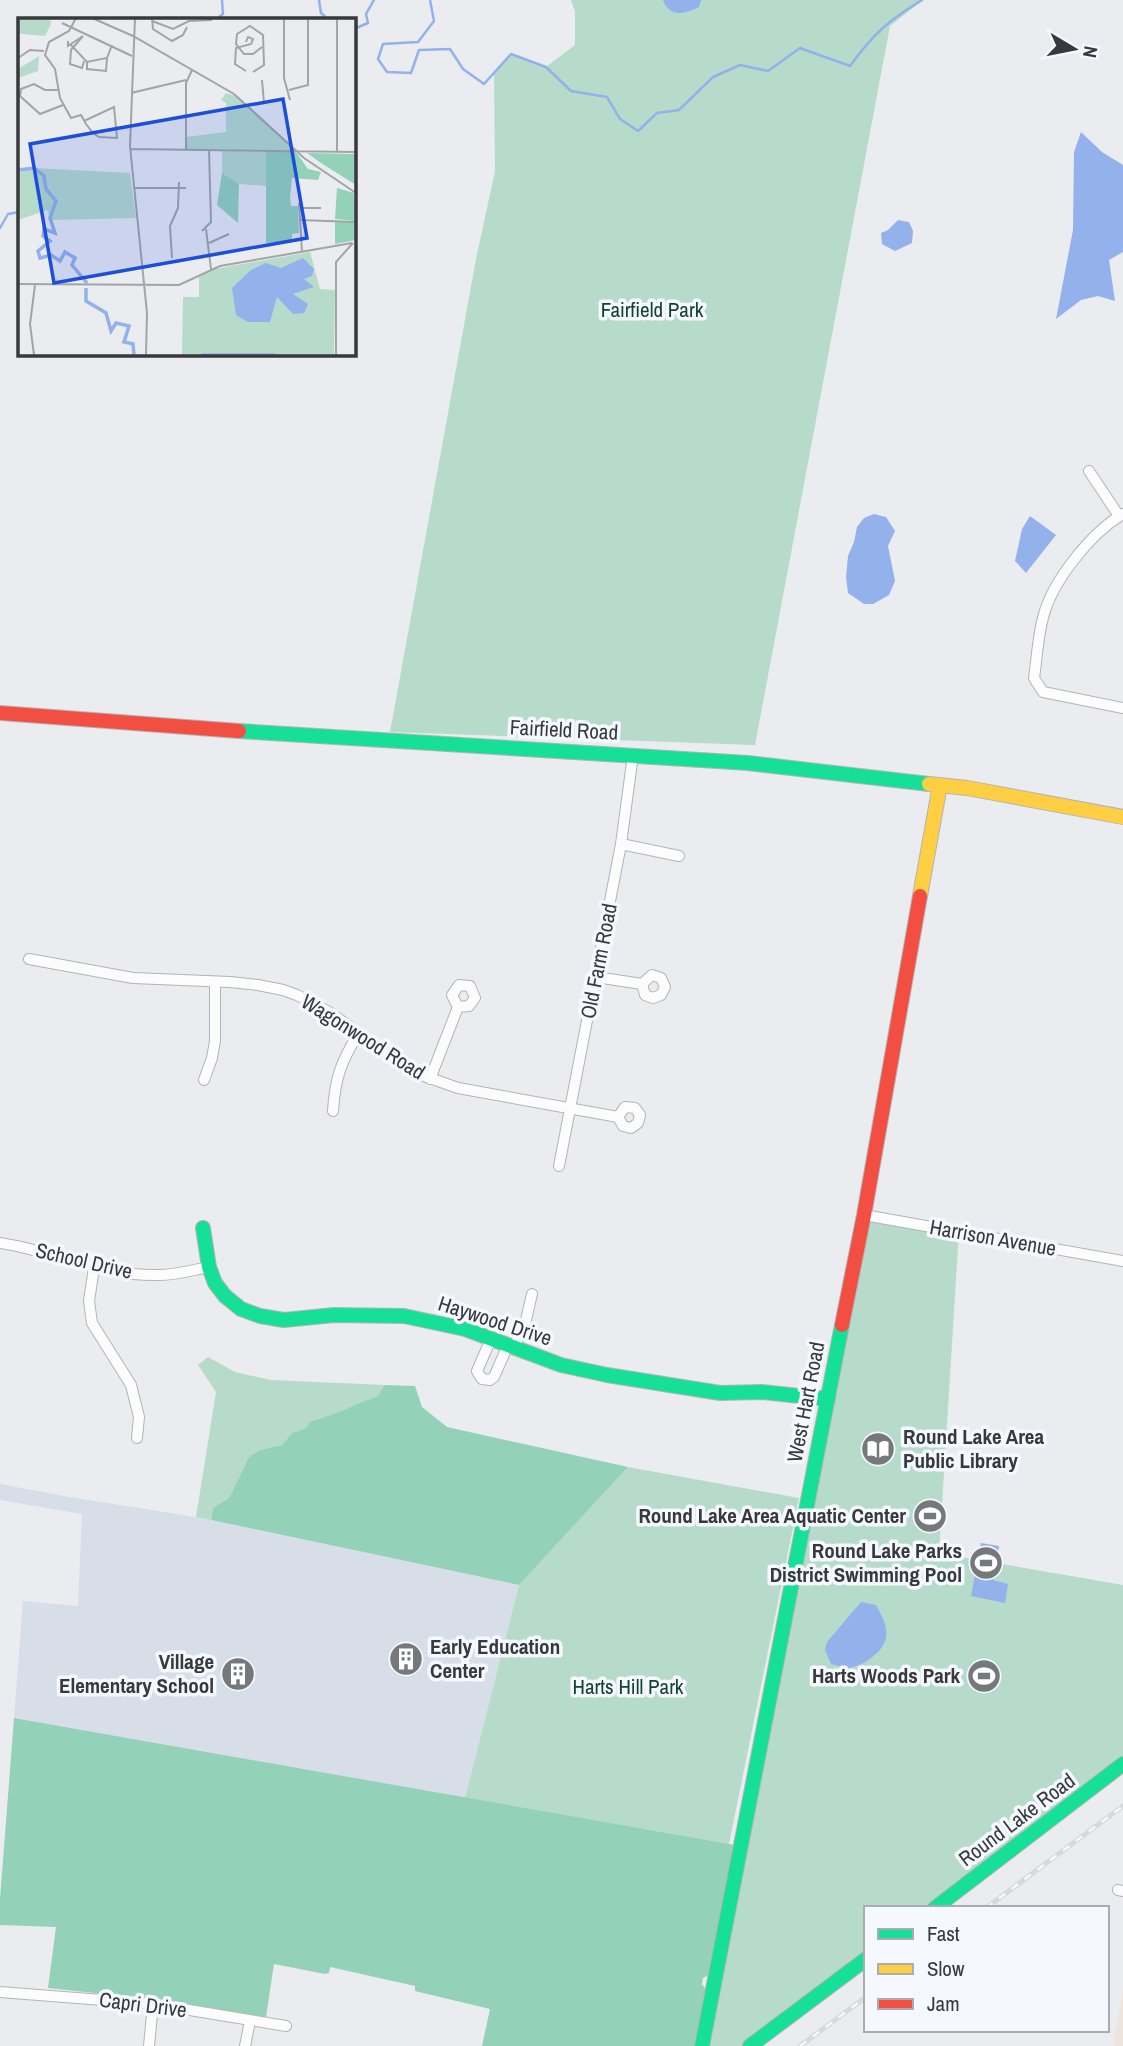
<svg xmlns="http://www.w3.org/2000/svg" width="1123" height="2046" font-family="'Archivo Narrow',sans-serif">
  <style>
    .built { fill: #d8dee8 }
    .industrial { fill: #ede4dd }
    .green { fill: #b6dbcb }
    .forest { fill: #93d2b9 }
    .water { fill: #93b1ea }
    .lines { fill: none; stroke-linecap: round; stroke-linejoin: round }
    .stream { stroke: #93b1ea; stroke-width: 2.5 }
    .street-casing { stroke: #b3b4b8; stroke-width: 12 }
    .fast-casing { stroke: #b3b4b8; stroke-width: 16 }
    .slow-casing { stroke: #b3b4b8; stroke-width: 16 }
    .jam-casing { stroke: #b3b4b8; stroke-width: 16 }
    .street { stroke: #fcfcfd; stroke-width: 10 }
    .fast { stroke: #16e098; stroke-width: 14 }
    .slow { stroke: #ffcf43; stroke-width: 14 }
    .jam { stroke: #f24e42; stroke-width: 14 }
    .rail-casing { stroke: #d7d8d9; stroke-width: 5 }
    .rail { stroke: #f5f8fe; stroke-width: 2.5; stroke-dasharray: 8; stroke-linecap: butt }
    .labels { text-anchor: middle; stroke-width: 7; stroke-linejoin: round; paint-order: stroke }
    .park-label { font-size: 21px; fill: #13422e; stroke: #f5f8fe }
    .street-label { font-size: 21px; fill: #37393c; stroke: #f5f8fe }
    .poi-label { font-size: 21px; font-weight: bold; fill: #37393c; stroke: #f5f8fe; text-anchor: end }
    .inset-river { fill: none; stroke: #93b1ea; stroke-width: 3.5 }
    .inset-road { fill: none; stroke: #a2a4a8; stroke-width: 2 }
    .view { fill: #1d4ed8; fill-opacity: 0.15; stroke: #1d4ed8; stroke-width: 3.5 }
    .inset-edge { fill: none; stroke: #37393c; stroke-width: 3.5 }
  </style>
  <rect width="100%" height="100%" fill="#eaecf0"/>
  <!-- built -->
  <path class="built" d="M0,1484L69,1497L196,1517L519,1585L465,1798L14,1718L23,1601L78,1606L82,1514L0,1500Z"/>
  <!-- industrial -->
  <path class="industrial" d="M1123,1989V2046H1113Z"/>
  <!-- green -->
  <path class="green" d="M571,0H923L890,26L755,745L390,732L476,259L495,171L494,73L511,54L546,67L575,45V12Z
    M864,1215L959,1231L939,1553L1123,1585V1757L928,1908H866V1956L749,2046H701Z
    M208,1357L235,1372L271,1380L384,1385L378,1396C356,1404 335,1416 311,1421L306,1428L292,1433L282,1445L260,1450L249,1457L229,1498L213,1508L211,1520L196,1517L216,1392L198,1365Z
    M628,1467L799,1498L729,1844L465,1798L519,1585Z"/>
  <!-- forest -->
  <path class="forest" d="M384,1385L415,1386L422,1407L447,1427L628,1467L519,1585L211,1520L213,1508L229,1498L249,1457L260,1450L282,1445L292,1433L306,1428L311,1421C334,1416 355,1404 378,1396Z
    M14,1718L735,1845L709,1975L703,1978L702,1984L706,1990L695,2046H482L490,2009L415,1991V1986L330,1967L329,1973L325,1974L274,1964L266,2017L169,2001L48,1988L56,1927L0,1925V1899Z"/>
  <!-- water -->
  <path class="water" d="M663,0H701L699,7C685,14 669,18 663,0Z
    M1081,132L1102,152L1123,165V252L1109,260L1115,301L1098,296L1081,300L1056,319L1073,230L1074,152Z
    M898,220L909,222L913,231L912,243L895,251L882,244L881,233L888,230Z
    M874,514L886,517L895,531L888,546L895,581L889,595L873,604H864L848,593L846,577L848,556L854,542L857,527L864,518Z
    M1030,516L1056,535L1026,573L1015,561L1022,529Z
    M981,1543L999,1546L993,1580L1008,1584L1005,1603L971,1596Z
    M861,1602L876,1605C881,1615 888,1625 886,1637C884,1652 862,1667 848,1668C843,1668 836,1665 831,1664L825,1650L827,1642Z"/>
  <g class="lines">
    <!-- stream -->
    <path class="stream" d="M319,0L321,13L328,19
      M430,0L434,21L418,42L383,44L378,59L387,72L411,73L419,50L450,49L463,69L484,84L511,54L546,67L571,91L607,97L620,119L638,131L657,113L679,110L713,77L740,65L768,71L800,48L850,66C874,33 888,21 922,0
      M216,19L223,14L222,0
      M354,29L368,23L366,14L374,0
      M0,228L8,214L19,212"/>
    <!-- street casing -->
    <g class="street-casing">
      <path id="street" d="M1089,471L1119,516
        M1123,514C1092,532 1054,579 1044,614C1038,634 1037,657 1034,678L1043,692L1123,708
        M621,844L679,856
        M29,959L133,978L230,982L258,985L283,990L297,995L331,1013L410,1071L458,1088L618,1117L623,1126L631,1128L638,1123L640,1115L635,1108L625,1107L618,1117
        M596,977L642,984L645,995L653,998L661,995L665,987L661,978L652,975L642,984
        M430,1079L458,1007L469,1006L475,998L470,986L459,985L452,995L458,1007
        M204,1080L212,1058L215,1041V982
        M333,1111C335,1078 341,1062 358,1034
        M559,1166L621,844L633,755
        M864,1215L1123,1261
        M0,1243C54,1251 104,1277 160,1275C176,1275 193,1270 209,1267
        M94,1268L89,1301L92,1323L131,1385L139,1417L137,1438
        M491,1339L477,1371L482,1379L490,1380L494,1377L508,1345
        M514,1348L526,1320L532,1294
        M1118,1890L1123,1891
        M0,1992L153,2004L286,2026
        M149,2046L153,2004
        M245,2046L250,2021"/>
    </g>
    <!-- fast casing -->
    <g class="fast-casing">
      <path id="fast" d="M239,731L748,763L929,784
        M203,1228L209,1267L215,1283L225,1296L241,1309L260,1316L284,1320L334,1315L404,1316L465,1329L561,1365L607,1375L720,1393L762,1392L828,1399
        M935,1908L1123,1764
        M702,2046L842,1325
        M750,2046L866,1959"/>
    </g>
    <!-- slow casing -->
    <g class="slow-casing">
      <path id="slow" d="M929,784L967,788L1123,817
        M920,896L940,785"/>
    </g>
    <!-- jam casing -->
    <g class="jam-casing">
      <path id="jam" d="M0,713L239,731
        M842,1325L864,1215L920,896"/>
    </g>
    <!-- street -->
    <use href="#street" class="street"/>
    <!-- fast -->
    <use href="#fast" class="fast"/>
    <!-- slow -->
    <use href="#slow" class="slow"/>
    <!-- jam -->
    <use href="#jam" class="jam"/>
    <!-- rail casing -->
    <g class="rail-casing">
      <path id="rail" d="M986,1908L1123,1806
        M800,2046L866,1997"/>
    </g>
    <!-- rail -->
    <use href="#rail" class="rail"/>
  </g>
  <!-- icons -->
  <defs>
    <g id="library-disc" transform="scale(1.75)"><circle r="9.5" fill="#76787b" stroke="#f5f8fe"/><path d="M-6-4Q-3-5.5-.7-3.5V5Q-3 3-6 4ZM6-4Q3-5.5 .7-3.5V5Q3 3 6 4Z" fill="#fff"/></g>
    <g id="stadium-disc" transform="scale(1.75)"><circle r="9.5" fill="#76787b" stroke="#f5f8fe"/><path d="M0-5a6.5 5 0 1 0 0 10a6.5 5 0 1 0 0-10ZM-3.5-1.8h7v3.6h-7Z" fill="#fff"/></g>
    <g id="building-disc" transform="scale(1.75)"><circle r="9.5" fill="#76787b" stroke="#f5f8fe"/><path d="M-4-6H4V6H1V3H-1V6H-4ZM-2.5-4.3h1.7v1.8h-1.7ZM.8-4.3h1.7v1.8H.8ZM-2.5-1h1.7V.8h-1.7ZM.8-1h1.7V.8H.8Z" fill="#fff"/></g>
  </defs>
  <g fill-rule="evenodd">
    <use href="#library-disc" x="878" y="1449"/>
    <use href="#stadium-disc" x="930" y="1516"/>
    <use href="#stadium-disc" x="986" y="1563"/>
    <use href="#building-disc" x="406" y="1659"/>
    <use href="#building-disc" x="238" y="1674"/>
    <use href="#stadium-disc" x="984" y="1676"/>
  </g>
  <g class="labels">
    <!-- park labels -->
    <g class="park-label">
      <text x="652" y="317">Fairfield Park</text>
      <text x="628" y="1694">Harts Hill Park</text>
    </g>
    <!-- street labels -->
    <g class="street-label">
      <text transform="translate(564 730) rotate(3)" y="7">Fairfield Road</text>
      <text transform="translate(599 961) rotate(-79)" y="7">Old Farm Road</text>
      <text transform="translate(363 1037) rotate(32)" y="7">Wagonwood Road</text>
      <text transform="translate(993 1238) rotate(10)" y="7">Harrison Avenue</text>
      <text transform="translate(84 1261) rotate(13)" y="7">School Drive</text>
      <text transform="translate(495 1321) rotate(18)" y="7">Haywood Drive</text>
      <text transform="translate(806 1402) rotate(-79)" y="7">West Hart Road</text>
      <text transform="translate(1017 1820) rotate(-37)" y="7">Round Lake Road</text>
      <text transform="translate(143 2005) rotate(7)" y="7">Capri Drive</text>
    </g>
    <!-- poi labels -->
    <g class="poi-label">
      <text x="903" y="1444" text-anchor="start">Round Lake Area<tspan x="903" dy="24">Public Library</tspan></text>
      <text x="906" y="1523">Round Lake Area Aquatic Center</text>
      <text x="962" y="1558">Round Lake Parks<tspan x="962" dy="24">District Swimming Pool</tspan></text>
      <text x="430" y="1654" text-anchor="start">Early Education<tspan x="430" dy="24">Center</tspan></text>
      <text x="214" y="1669">Village<tspan x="214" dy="24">Elementary School</tspan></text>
      <text x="960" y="1683">Harts Woods Park</text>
    </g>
  </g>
  <!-- overview -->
  <g transform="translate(18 18)">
    <rect width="338" height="338" fill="#eaecf0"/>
    <path d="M0,0H32L33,6L27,18L4,16L0,15ZM21,38L20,53L0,60V51ZM208,75L221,79L280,133L168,131V119L208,114V85L203,82ZM204,133L248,134V168L221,166L204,155ZM16,150L112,155L118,200L34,202L29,192L0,202V152ZM292,234L302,271L317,272L316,337H164L165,279H181V259L196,251Z" fill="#b6dbcb"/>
    <path d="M248,133L278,134L290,151L303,154L300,162L274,160L272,180L273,188H280L281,215L274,216V223L248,225ZM289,135L338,136V167L303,145ZM204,155L221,166L220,205L199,187ZM319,170L336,175L338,203L317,201ZM317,203L338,204V222L317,226Z" fill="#93d2b9"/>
    <path d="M285,240L296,251L294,258L286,261L296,269L275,276L290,286L286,295L275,296L259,279L252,304H230L218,297L214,270L233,252L248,245L263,250Z" fill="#93b1ea"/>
    <path class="inset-river" d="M0,152L16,150L26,158L28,171L38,183L32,200L37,215L26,211L25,218L32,223L20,233L22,240L33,237L42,243L47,234L57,240L54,247L69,265M68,270V283L88,295L93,313L98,305L111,308L106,324L115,326L116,337M184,337H257"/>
    <path class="inset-road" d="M58,0L51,13L31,24L27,37L37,51L42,80L53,100L63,97L68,106L75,115L81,119L99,120L96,89L66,103M74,0L115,18L216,76L286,140L338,175M117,0L112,128L129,295L128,337M134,0L135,11L154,23L165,17L169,9M266,0V60L272,82M319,0V134M134,3L155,11L171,3L194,2M44,5L114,38M50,23V28L65,18L53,32L52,46L64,50L66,43M53,27L69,44L89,40L94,27M0,40L12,32L26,33M69,44V51L88,53L89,40M228,53L217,46L218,30L233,26L235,21L230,19L228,24M235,54L246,47L245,17L232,8L219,16L218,26L226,36H235L244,29M244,62L246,85M40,72H27L16,66L3,71L2,78L22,96L45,87M271,72L290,67V0M113,75L168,62M113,131L338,134M168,131V65L174,52M116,170H168M281,185L284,234M281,190H303M281,202L338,204M188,211L193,251M184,213L193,204L191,132M191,225L211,216M154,240L152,208L160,190L161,164M0,266L161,267L202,248L334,225M16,337L12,306L17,267M318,337V244L335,225"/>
    <path class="view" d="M265,81L289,220L36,265L12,126Z"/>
    <rect width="338" height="338" class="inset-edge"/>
  </g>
  <!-- legend -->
  <rect x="864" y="1906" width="245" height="126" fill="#f5f8fe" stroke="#a9acb0" stroke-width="2"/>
  <rect x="878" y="1929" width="35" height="10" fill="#16e098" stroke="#a9acb0" stroke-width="2"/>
  <text x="927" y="1941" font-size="21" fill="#37393c">Fast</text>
  <rect x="878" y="1964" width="35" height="10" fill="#ffcf43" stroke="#a9acb0" stroke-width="2"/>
  <text x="927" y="1976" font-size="21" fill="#37393c">Slow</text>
  <rect x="878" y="1999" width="35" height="10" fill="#f24e42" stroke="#a9acb0" stroke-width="2"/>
  <text x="927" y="2011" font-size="21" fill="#37393c">Jam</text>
  <!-- north arrow -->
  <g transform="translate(1074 49) rotate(100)" stroke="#f5f8fe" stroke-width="5" paint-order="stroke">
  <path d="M0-5L12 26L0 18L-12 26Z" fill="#37393c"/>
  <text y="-10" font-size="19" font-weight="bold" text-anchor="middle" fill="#37393c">N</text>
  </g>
</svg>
